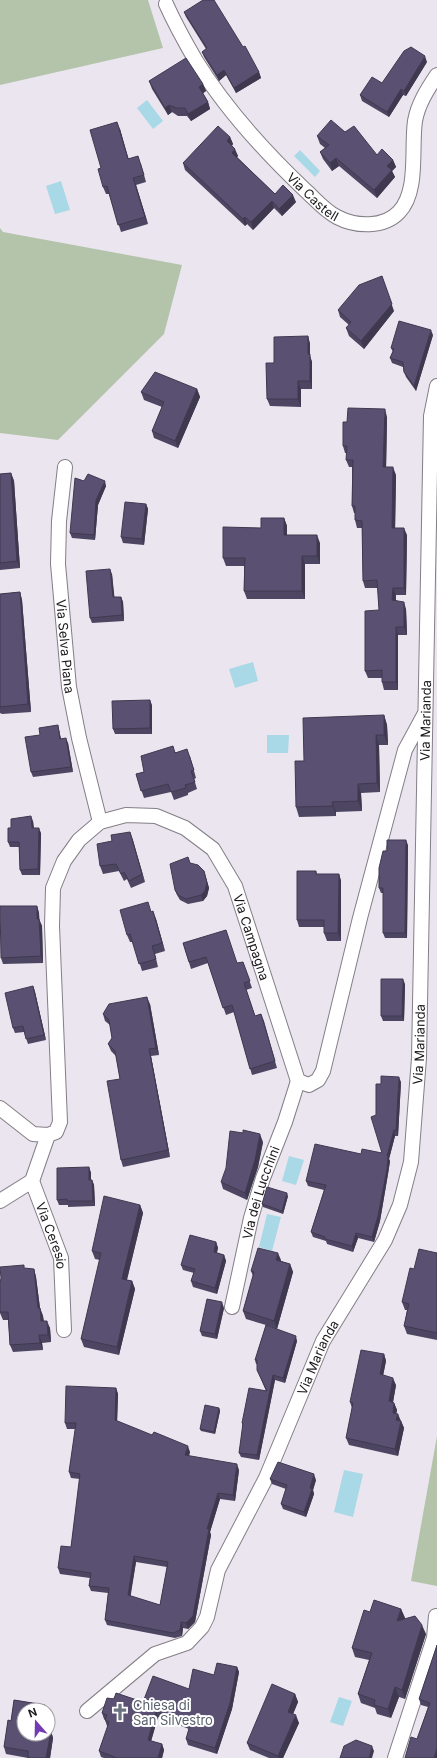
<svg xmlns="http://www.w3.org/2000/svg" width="437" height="1758" font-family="Inter,sans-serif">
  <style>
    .green { fill: #b4c4ab }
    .water { fill: #a9d9e7 }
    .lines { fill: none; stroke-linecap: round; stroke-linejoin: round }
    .minor-casing { stroke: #847e87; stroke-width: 16 }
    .minor { stroke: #fff; stroke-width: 14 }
    .wall { fill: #4d4662; fill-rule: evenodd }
    .shaded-wall { fill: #3f3950 }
    .building { fill: #5a5172; stroke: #3f3950; fill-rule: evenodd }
    .labels { text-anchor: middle; stroke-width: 4; stroke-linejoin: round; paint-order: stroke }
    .street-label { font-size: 13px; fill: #1a171b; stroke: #fff }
    .worship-label { font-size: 13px; fill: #5b616d; stroke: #fff; text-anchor: start }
  </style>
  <rect width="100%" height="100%" fill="#ebe5ef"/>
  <!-- green -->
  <path class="green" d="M0,0H148L163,48L0,85Z
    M0,228L3,232L182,265L164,334L58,440L0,433Z
    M437,1436V1586L411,1581Z"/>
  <!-- water -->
  <path class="water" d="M147,100L163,121L153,129L137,108Z
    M300,150L320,171L315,177L294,156Z
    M61,181L70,210L55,214L46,186Z
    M253,662L258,681L235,688L229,669Z
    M267,735H289L288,753H267Z
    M289,1156L304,1160L296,1185L282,1181Z
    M267,1214L281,1217L272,1251L259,1247Z
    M344,1470L363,1474L353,1517L334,1512Z
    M339,1697L352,1701L343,1726L330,1722Z"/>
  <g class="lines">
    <!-- minor casing -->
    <g class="minor-casing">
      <g id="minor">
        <path id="s1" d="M166,4C175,24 185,42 196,61C225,108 265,152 305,190C315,199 325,211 337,217C356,227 384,228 399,212C419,191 411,148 415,121C418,104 427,90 437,75"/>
        <path id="s2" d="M65,467L59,521L58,564L69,687L79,738L100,822"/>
        <path d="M0,1108L33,1134L48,1135"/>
        <path id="s3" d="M32,1181L48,1135L56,1132L60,1122L52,926L53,888L64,861L79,840L100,822L126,815L156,816L185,828L213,849L235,886L298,1081L309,1085L318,1080L323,1071L360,918L394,791L405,750L424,715"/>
        <path id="s4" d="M0,1201L32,1181L61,1258L64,1330"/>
        <path id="s5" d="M232,1307L251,1218L263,1178L285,1122L298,1081"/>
        <path id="s6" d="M87,1711L155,1654L187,1643L202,1627L207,1617L218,1570L266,1478L323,1341L385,1240L400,1205L411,1162L419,1058L431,416L437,386"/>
        <path d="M395,1758L434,1638L436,1616"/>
      </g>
    </g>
    <!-- minor -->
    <use href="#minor" class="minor"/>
  </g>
  <!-- wall -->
  <path class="wall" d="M184,12L259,72L261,78L236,93L226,75L219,81L204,57L202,52L206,49L186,17Z
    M427,62L406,96L403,95L389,117L362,101L360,95L382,83Z
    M149,81L203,84L206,91L203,93L208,102L210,109L191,121L187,116H178L172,112L168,115L152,89Z
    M120,129L128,159L141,164L146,182L136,185L148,224L121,232L109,194H106L103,187L101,168Z
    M345,132L377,155L393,160L396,167L392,171L395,177L377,198L339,166L332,171L323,159L320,152L325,148L320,144L317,136Z
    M230,137L233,144L232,145L238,156L237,157L275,194L296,202L282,216L274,208L253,230L247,224L245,226L185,170L183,163Z
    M338,310L394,311L364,349L349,336L346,328L349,325L340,317Z
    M433,335L416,391L406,377L404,372L403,367L392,363L390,358L393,352L391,348Z
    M308,336L310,344V356L312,362V389H301V407L270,406L267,399L274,363Z
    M197,389L200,397L178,448L154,438L152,431L162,407L144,400L141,392Z
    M387,417L386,467L396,475L395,528L407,535L406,595H396V600L406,609L407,635H398V690H384L382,682V678H368L365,671L379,610L378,588H365L363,581L362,528H357L355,520V513H354L352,506V467H349L346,460L347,453H345L343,446L347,422Z
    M11,473L14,481L20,568L0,570V474Z
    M84,481L106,486L98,505L95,540L72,538L70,533Z
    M146,504L148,509L144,545L123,543L121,537Z
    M284,518L287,526V535L320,543V564H305V599H247L244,591V566H226L223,558L261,528Z
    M112,574L114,597H121L123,602L124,621L92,623L90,618Z
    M20,592L22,600L31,712L2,714L0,713V594Z
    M152,705V734H115L113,729Z
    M384,715L387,725L388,745H379L380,792L361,793L362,811L336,812V816L299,817L296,807L304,761Z
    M59,730L61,739L68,743L73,772L33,777L31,772Z
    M175,752L190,756L196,778L194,779L197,789L188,793V795L174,800L171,792L144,798L136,774L144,772Z
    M33,821L34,828L41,833L40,875H22L20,870L19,847H10L8,842L11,828Z
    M130,832L145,882L131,888L127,879L124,881L119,871L103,874L100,866L112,841Z
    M408,845L407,938H385L383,933V893H381L379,888L387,851Z
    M190,863L204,871L209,888L207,896L203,901L188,904L180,900L177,895L175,890Z
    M316,871L317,874H339L341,881V941H327L324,933V927H299L297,920Z
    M37,906L39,913V919L42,926L43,963L3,964L1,958Z
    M151,912L156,919L165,951L155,954L158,967L142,971L133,942H130L127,935Z
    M183,943L237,963L243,962L252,988L246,990L255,1016L261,1014L277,1068L252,1075L234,1012L226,1015L208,963L191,969Z
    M405,984L404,1021H383L381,1016Z
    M33,986L35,992L46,1040L28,1044L24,1032L15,1033L13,1028Z
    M150,1004L159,1055L151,1056L170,1157L123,1167L121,1160L120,1079L116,1056L111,1051L108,1044L112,1038L110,1025L105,1021L103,1014Z
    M401,1082L398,1136H395L389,1159L390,1161L388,1174L380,1221L374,1242L358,1238L353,1252L327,1244L326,1241L313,1237L311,1232L324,1190L308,1186L306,1181L361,1154L382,1153Z
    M263,1142L258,1167L247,1200L223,1189L221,1182Z
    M89,1167L91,1173V1180H92L94,1185L95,1206L68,1207V1205H59L57,1200Z
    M288,1196L283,1214L263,1207L262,1204Z
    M140,1205L143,1213L127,1280L132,1281L135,1289L119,1355L84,1347L81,1339L100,1260L95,1259L92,1251Z
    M216,1242L218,1248L217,1253L224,1255L226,1261L217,1294L193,1287L191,1281L194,1273L183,1270L181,1265Z
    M437,1253V1340L407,1334L404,1326L407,1310H405L402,1302L414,1269Z
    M281,1260V1261L290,1264L293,1272L277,1329L267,1325L297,1341L285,1383L275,1380L259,1460L241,1457L239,1453L243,1427L242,1423L266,1391L257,1370V1364H256L255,1360L266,1325L246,1319L243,1311L253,1276L251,1271Z
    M25,1269H34L36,1277L40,1308L43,1316L44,1321L50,1328L51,1342L42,1343L43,1350L13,1352L10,1345L8,1320H3L0,1313V1283Z
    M224,1308L217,1339L202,1336L200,1331Z
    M384,1354L386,1361L383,1375L396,1385L393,1402L394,1403L397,1410L396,1414H398L404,1428L398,1456L349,1445L346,1438L352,1408L350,1402Z
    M116,1388L118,1394L117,1421L190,1452L189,1456L239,1470L235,1501L220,1499L210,1532L211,1535L195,1622L188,1629L183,1628L182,1636L175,1638L107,1625L105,1620L108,1593L91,1591L89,1586L90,1578L60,1574L58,1568L71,1547L80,1479L71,1478L69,1472L76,1429H67L65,1423ZM136,1562L167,1567L160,1605L130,1596Z
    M219,1408L220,1411L215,1434L201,1431L200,1429Z
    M270,1479L316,1480L313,1490L314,1494L306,1517L283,1509L281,1504L286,1489L272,1484Z
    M401,1609L405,1618L404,1619L426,1634L405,1699L399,1697L391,1718L377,1714L375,1708L361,1703L358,1694L369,1660L355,1657L352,1648L370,1612Z
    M437,1645V1758L417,1739L428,1707L421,1705L419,1699Z
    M237,1667L239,1672L232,1709L217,1754L188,1745L186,1739L189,1729L158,1717L151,1741L162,1744L164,1750L162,1758H104L101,1757L99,1751L108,1726H107L105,1720L104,1719L102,1713L114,1699L143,1702L189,1689L214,1675Z
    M295,1694L298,1702L293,1714L299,1723L283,1758H269L250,1750L247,1743Z
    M14,1700L45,1705L47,1710H24V1734H48V1730L51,1731L53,1738L50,1758H28L6,1754L4,1747L8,1720L11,1721Z"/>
  <!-- shaded-wall -->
  <path class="shaded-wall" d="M425,56L427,62L406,96L404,91Z
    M224,70L226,75L219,81L217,75Z
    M259,72L261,78L236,93L234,88Z
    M203,84L206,91L202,94L199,87Z
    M401,89L403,95L389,117L387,112Z
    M208,102L210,109L191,121L188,114Z
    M169,105L172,112L168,115L165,108Z
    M117,122L120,129L131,167L128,159Z
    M230,137L233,144L230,148L227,141Z
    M235,149L238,156L234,160L232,153Z
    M336,158L339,166L332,171L330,163Z
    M393,160L396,167L392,171L395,177L377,198L374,190L387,166Z
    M133,178L136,185L148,224L145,217Z
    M293,195L296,202L282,216L279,209Z
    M272,201L274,208L253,230L251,222Z
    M245,217L247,224L245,226L243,219Z
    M382,276L394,311L364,349L361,341Z
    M431,330L433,335L416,391L414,386Z
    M308,336L310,344V356L312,362V389L310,381L308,354Z
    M298,381L301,389V407L298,399Z
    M197,389L200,397L178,448L175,441Z
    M385,409L387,417L386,474L383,467Z
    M393,467L396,475L395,535L392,528Z
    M11,473L14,481L20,568L17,561Z
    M105,481L106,486L98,505L95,540L94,535L96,500Z
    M146,504L148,509L144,545L142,539Z
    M284,518L287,526V543L284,535Z
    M404,528L407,535L406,595L404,588Z
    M317,535L320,543V564L317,556Z
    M302,556L305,564V599L302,591Z
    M110,569L112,574L115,602L113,597Z
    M393,588L396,595L395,607L392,600Z
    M20,592L22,600L31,712L28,704Z
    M121,597L123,602L124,621L122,615Z
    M404,602L406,609L407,635L404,627Z
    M396,627L398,635V690L396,682Z
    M150,700L152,705V734L150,728Z
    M384,715L387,725L388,745L384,735Z
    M58,725L59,730L62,744L60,739Z
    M376,735L379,745L380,792L377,783Z
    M66,738L68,743L73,772L71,767Z
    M358,784L361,793L362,811L358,801Z
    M332,802L336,812V816L333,806Z
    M31,816L33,821L34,833L32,828Z
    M39,828L41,833L40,875L38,869Z
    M130,832L133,840L145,882L142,874Z
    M406,840L408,845L407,938L405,933Z
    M204,871L209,888L207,896L203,901L201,895Z
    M339,874L341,881V941L338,933Z
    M37,906L39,913L40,926L37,919Z
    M153,911L156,919L165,951L162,943Z
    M39,919L42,926L43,963L41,956Z
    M403,979L405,984L404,1021L402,1016Z
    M33,986L35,992L46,1040L44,1035Z
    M147,997L150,1004L159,1055L156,1048Z
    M261,1014L264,1021L277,1068L275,1061Z
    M149,1049L151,1056L170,1157L168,1150Z
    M399,1077L401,1082L398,1136L396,1130Z
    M394,1130L395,1136L389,1159L390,1161L388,1174L380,1221L374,1242L372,1237L387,1156Z
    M260,1134L263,1142L258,1167L247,1200L245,1193Z
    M89,1167L91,1173V1185L89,1180Z
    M92,1180L94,1185L95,1206L93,1201Z
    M287,1193L288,1196L283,1214L282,1211Z
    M140,1205L143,1213L125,1287L122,1279Z
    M356,1233L358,1238L353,1252L352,1246Z
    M216,1242L218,1248L215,1257L214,1252Z
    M278,1253L281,1260L279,1268L276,1260Z
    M224,1255L226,1261L217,1294L215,1288Z
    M290,1264L293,1272L277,1329L274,1321Z
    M34,1269L36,1277L41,1316L38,1308Z
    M132,1281L135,1289L119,1355L117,1347Z
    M222,1302L224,1308L217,1339L215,1334Z
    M40,1308L43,1316L44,1329L41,1321Z
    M47,1321L50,1328L51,1342L48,1335Z
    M39,1335L42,1343L43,1350L40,1343Z
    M296,1336L297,1341L285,1383L283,1378Z
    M384,1354L386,1361L382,1381L380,1374Z
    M273,1375L275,1380L259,1460L257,1455Z
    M393,1378L396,1385L392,1408L389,1401Z
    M116,1388L118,1394L117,1425L115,1420Z
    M394,1403L397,1410L395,1420L393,1413Z
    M219,1408L220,1411L215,1434L214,1432Z
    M398,1414L400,1421L396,1420Z
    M401,1421L404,1428L398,1456L395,1449Z
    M188,1446L190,1452L187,1461L185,1455Z
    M237,1464L239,1470L235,1501L233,1495Z
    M314,1474L316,1480L313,1490L314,1494L306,1517L304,1512L310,1488Z
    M218,1493L220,1499L210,1532L211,1535L195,1622L188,1629L186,1623L207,1529Z
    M134,1556L136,1562L130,1600L128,1595Z
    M401,1609L405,1618L401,1630L397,1621Z
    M181,1622L183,1628L182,1636L180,1630Z
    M422,1625L426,1634L405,1699L402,1690Z
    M237,1667L239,1672L232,1709L217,1754L215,1748Z
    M395,1687L399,1697L391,1718L388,1709Z
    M295,1694L298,1702L291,1719L288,1712Z
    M45,1705L47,1710H44Z
    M156,1711L158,1717L150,1745L148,1740Z
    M296,1715L299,1723L283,1758H279L278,1756Z
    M51,1731L53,1738L50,1758H46Z
    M162,1744L164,1750L162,1758H158Z
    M372,1746L374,1751L372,1758H369Z
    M437,1748V1758H434Z"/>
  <!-- building -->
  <path class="building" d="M203,0H214L243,47L245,46L259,72L234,88L224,70L217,75L202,52L207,48L184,12Z
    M411,47L425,56L404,91L401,89L387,112L360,95L372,77L382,83L404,51Z
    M186,58L203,84L199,87L208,102L188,114L185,108H176L169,105L165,108L149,81Z
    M331,120L345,132L354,126L377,155L382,149L393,160L387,166L392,170L374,190L336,158L330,163L320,152L329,145L317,136Z
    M117,122L128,159L138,156L144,175L133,178L145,217L118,225L107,186L103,187L98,169L101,168L90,130Z
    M218,126L230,137L227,141L235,149L232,153L275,194L283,185L293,195L279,209L272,201L251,222L245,217L243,219L183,163Z
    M382,276L392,304L361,341L346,328L351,322L338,310L359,285Z
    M399,321L431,330L414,386L404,372L403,362L390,358L394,349L391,348Z
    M308,336V354H310V381H298V399H267L266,363H274V337Z
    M155,372L197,389L175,441L152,431L164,402L141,392Z
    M348,408L385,409L383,467H393L392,528H404V588H393L392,600L404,602V627H396V682H382V670L365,671V611L379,610L377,580L363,581L362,521L355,520V506H352L353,460H346L347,446H343V422H347Z
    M11,473L17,561L0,563V474Z
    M88,474L105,481L96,500L94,535L70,533L75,478L84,481Z
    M125,502L146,504L142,539L121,537Z
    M261,518H284V535H317V556H302V591H244L245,558H223V527L261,528Z
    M110,569L113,597H121L122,615L90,618L86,571Z
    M20,592L28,704L0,707V594Z
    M150,700V728L113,729L112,701Z
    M384,715V735H376L377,783L358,784V801L332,802L333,806L296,807L295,761H304L303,718Z
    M58,725L60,739L66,738L71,767L31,772L25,737L40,735L39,728Z
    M173,746L175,753L187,749L194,770L191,771L195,782L185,785L186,788L171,792L168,784L141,791L136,774L144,772L141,756Z
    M31,816L32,828H39L38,869L20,870L19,842H8V828H11V819Z
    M130,832L142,874L129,881L124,872L121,874L116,864L100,866L97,844L112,841L111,835Z
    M387,840H406L405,933H383V888H379V868L383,851H387Z
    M188,857L190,863L198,865L204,871L207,883L205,891L201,895L186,899L178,895L175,890L170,864Z
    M297,871H316V874H339L338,933H324V920H297Z
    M148,902L151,912L153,911L162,943L152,946L156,959L139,964L130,934L127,935L120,910Z
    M0,906H37V919H39L41,956L1,958Z
    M226,930L237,963L243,962L250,981L244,983L255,1016L261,1014L275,1061L250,1069L232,1005L223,1008L206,957L189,962L183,943Z
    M381,979H403L402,1016H381Z
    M33,986L44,1035L26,1039L23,1026L13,1028L5,993Z
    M147,997L156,1048L149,1049L168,1150L121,1160L107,1081L120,1079L115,1051L108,1044L112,1038L109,1020L103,1014L109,1004Z
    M381,1076L399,1077L396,1130H394L387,1156H388L387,1169L378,1216L372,1237L356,1233L352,1246L325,1239V1237L311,1232L326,1185L306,1181L315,1144L361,1154L362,1149L382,1153L371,1117L376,1115V1084H381Z
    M243,1130L260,1134L255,1160L245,1193L221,1182L226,1168L230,1131L243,1133Z
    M89,1167V1180H92L93,1201H67V1199L57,1200V1168Z
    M267,1187L287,1193L282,1211L262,1204Z
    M104,1196L140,1205L122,1279L132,1281L117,1347L81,1339L101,1253L92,1251Z
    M190,1235L216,1242L214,1252L224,1255L215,1288L191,1281L195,1269L181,1265Z
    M258,1248L278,1253L276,1260L290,1264L274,1321L243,1311L254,1272L251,1271Z
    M419,1249L437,1253V1333L404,1326L409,1304L402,1302L410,1268L414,1269Z
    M24,1265V1268L34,1269L38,1308H40L41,1321H47L48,1335H39L40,1343L10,1345L8,1312H0V1283L1,1278L0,1267Z
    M207,1299L222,1302L215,1334L200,1331Z
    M266,1325L296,1336L283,1378L273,1375L257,1455L239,1453L243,1423H242L249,1388L267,1391L257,1370V1360H255Z
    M361,1350L384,1354L380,1374L393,1378L389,1401L394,1403L393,1413L398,1414L396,1420L401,1421L395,1449L346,1438L353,1403L350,1402Z
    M66,1386L116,1388L115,1420L152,1435L154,1432L188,1446L185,1455L237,1464L233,1495L218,1493L207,1529H209L193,1616L186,1623L181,1622L180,1630L173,1633L105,1620L109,1588L89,1586L91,1573L58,1568L61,1546L71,1547L80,1474L69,1472L76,1423H65ZM134,1556L168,1562L160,1605L128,1595Z
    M205,1405L219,1408L214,1432L200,1429Z
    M278,1462L314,1474L310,1488L312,1489L304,1512L281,1504L287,1485L270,1479Z
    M374,1600L401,1609L397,1621L415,1616L422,1625L402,1690L395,1687L388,1709L374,1705L375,1700L358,1694L372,1653L352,1648L364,1610L370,1612Z
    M437,1645V1748L434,1758H405L411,1737L417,1739L430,1703L419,1699Z
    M217,1663L237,1667L230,1703L215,1748L186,1739L190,1725L156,1711L148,1740L162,1744L158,1758H117L99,1751L109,1722L105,1720L107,1715L102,1713L107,1698L114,1699L116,1693L143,1702L153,1676L189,1689L193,1669L214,1675Z
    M272,1684L295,1694L288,1712L296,1715L278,1756L247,1743Z
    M14,1700L45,1705L44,1710H24V1734H48V1730L51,1731L46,1758H28V1751L4,1747L8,1720L11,1721Z
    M356,1740L372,1746L369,1758H340L344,1746Z"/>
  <!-- icons -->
  <defs>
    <g id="church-bare" transform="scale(1.38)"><path d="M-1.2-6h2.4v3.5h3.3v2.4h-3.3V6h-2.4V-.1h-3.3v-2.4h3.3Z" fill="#6b7280" stroke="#fff" stroke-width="2.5" paint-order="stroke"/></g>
  </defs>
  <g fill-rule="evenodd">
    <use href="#church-bare" x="120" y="1712"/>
  </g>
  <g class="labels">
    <!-- street labels -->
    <g class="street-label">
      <text dy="5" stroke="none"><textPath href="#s1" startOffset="244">Via Castell</textPath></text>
      <text dy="5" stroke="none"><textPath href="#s2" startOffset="180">Via Selva Piana</textPath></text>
      <text dy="5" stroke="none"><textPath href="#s6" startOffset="1099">Via Marianda</textPath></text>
      <text dy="5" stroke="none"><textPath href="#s3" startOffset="605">Via Campagna</textPath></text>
      <text dy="5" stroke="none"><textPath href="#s6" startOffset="775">Via Marianda</textPath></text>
      <text dy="5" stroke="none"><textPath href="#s5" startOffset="118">Via dei Lucchini</textPath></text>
      <text dy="5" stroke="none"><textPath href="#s4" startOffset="96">Via Ceresio</textPath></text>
      <text dy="5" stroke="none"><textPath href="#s6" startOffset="439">Via Marianda</textPath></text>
    </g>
    <!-- worship labels -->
    <g class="worship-label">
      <text x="133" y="1710">Chiesa di<tspan x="133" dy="15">San Silvestro</tspan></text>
    </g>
  </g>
  <!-- north arrow -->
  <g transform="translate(36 1722) rotate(340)"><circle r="19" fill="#ffffff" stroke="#a3a2a4"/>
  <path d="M0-3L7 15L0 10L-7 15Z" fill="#723bb2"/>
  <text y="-6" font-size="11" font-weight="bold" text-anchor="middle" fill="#1a171b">N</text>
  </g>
</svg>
